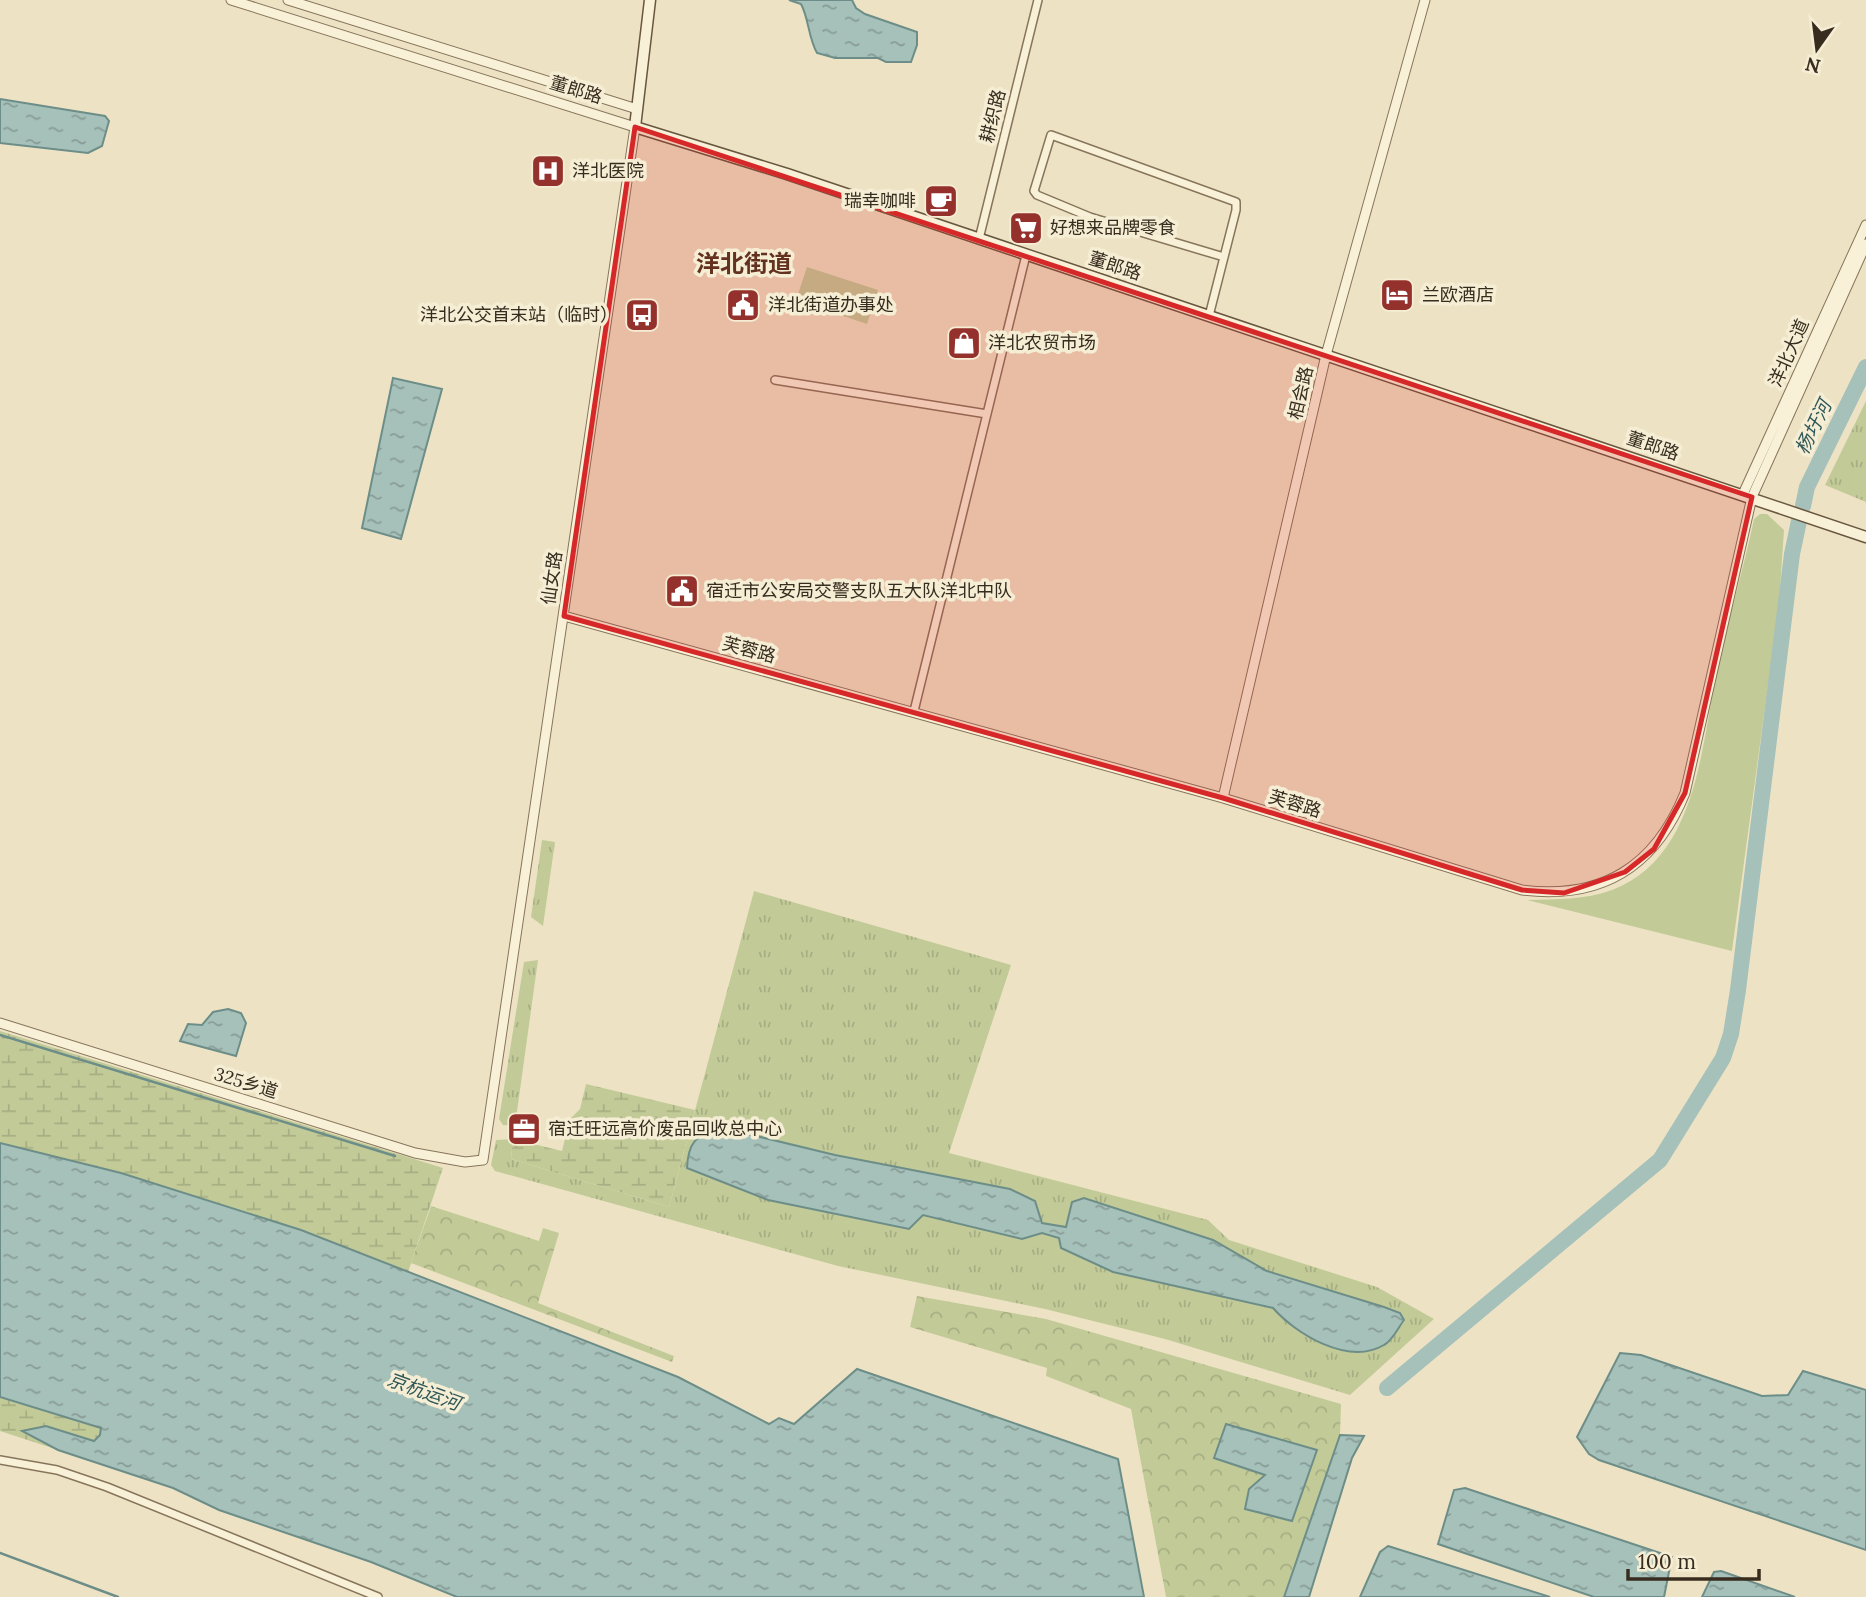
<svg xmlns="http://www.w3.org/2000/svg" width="1866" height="1597" font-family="Lora,'Noto Sans SC',serif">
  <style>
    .grass { fill: url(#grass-tufts) }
    .forest { fill: url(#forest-crowns) }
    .wetland { fill: url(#wetland-marsh) }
    .green { fill: #c2cb98 }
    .water { fill: url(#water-ripples); stroke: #6d8e88; stroke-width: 2 }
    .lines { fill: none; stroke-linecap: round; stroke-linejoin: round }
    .stream { stroke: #6d8e88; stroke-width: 2.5 }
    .river { stroke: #a6c0ba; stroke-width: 16 }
    .minor-casing { stroke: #87755b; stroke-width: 10 }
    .tertiary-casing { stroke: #87755b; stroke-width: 11 }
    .secondary-casing { stroke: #69563e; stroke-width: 13 }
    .minor { stroke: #f8f0d7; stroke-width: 7 }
    .tertiary { stroke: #f8f0d7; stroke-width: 9 }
    .secondary { stroke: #f8f0d7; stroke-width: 10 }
    .marked { fill: #d62828; fill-opacity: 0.2; stroke: #d62828; stroke-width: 5; stroke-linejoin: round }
    .labels { text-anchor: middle; stroke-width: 7; stroke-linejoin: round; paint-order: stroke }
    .street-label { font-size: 18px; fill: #382c1f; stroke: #f5edd4 }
    .poi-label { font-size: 18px; fill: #382c1f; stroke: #f5edd4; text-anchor: start }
    .water-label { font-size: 19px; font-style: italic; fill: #2e5757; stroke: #f5edd4 }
    .district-label { font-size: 24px; font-weight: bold; fill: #63311f; stroke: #f5edd4 }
  </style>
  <defs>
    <pattern id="grass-tufts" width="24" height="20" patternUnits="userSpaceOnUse" patternTransform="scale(1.75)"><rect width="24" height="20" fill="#c2cb98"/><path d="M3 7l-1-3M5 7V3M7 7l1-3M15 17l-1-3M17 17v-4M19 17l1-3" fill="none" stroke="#a7ae83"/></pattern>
    <pattern id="forest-crowns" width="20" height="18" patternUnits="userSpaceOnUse" patternTransform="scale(1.75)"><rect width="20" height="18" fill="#c2cb98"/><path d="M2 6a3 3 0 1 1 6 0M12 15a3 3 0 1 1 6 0" fill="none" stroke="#a7ae83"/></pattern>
    <pattern id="wetland-marsh" width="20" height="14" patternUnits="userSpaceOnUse" patternTransform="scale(1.75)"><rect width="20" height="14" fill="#c2cb98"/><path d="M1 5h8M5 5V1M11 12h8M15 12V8" fill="none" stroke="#a7ae83"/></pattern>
    <pattern id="water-ripples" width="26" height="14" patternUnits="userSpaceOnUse" patternTransform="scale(1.75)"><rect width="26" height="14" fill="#a6c0ba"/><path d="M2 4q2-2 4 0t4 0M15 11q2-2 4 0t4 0" fill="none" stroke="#889c97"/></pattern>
  </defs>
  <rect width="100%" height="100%" fill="#ede3c4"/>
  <!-- grass -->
  <path class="grass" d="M1866,401V502L1825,485Z
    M542,840L555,842L543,926L531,917Z
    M754,891L1011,965L949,1153L1208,1220L1229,1240L1377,1287L1434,1319L1350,1395L1165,1339L1045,1309L838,1266L495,1171L491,1165L496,1140L513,1139L511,1159L669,1207Z
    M538,960L515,1126L503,1125L499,1119L524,962Z"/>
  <!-- forest -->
  <path class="forest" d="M431,1206L539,1241L543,1228L559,1233L538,1303L674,1356L672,1362L411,1263Z
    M917,1296L1046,1319L1341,1404L1340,1435L1283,1597H1166L1131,1409L1046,1376L1047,1368L910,1327Z"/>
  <!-- wetland -->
  <path class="wetland" d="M0,1031L443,1168L408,1272C274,1220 139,1177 0,1143Z
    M586,1084L695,1110L669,1207L511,1159L513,1139L562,1151L570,1119L580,1109Z
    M0,1397L101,1428L100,1435L94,1441L47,1426L23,1431L58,1450L0,1431Z"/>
  <!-- green -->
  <path class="green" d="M807,267L878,290L867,324L796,300Z
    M1760,514H1767L1784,530L1779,604L1732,951L1527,900C1556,899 1585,900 1612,890C1696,858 1701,750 1716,675C1727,623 1743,572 1754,519Z"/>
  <!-- water -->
  <path class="water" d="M789,0H852L856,8L865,14L917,32V45L911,62H886L878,58H835L817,53C808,37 809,19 801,4Z
    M0,99L105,116L109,121L102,146L88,153L0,143Z
    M393,378L442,389L401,539L362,528Z
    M228,1009L241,1013L246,1023L236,1056L180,1041L188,1024L202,1025L213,1012Z
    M719,1127L835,1155L1010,1189L1035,1201L1042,1223L1066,1227L1072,1202L1084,1198L1213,1240L1267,1271L1384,1307L1400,1313L1404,1320C1398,1328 1392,1341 1384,1345C1348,1366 1296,1334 1273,1308L1113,1272L1061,1248L1059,1238L1042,1233L1022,1239L923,1215L909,1229L768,1200L687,1168C688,1143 696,1135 719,1127Z
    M0,1143L121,1173L301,1230L678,1377L769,1424L779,1418L794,1424L857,1369L1118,1459L1144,1597H457L371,1562L219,1510L173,1488L58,1450L22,1431L46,1426L94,1441L100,1435L101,1428L0,1397Z
    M1620,1353L1641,1355L1762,1396L1788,1395L1803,1371L1866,1390V1550L1599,1460L1589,1454L1577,1437Z
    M1226,1424L1317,1450L1292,1521L1245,1509L1249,1489L1265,1475L1214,1458Z
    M1340,1435L1364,1436L1352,1458L1309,1597H1284Z
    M1465,1488L1672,1557L1664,1597H1594L1438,1544L1454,1490Z
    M1388,1546L1550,1597H1360L1380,1552Z
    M1721,1571L1795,1597H1702L1714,1572Z"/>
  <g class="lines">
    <!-- stream -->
    <path class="stream" d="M0,1035L395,1156
      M0,1553L118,1597"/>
    <!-- river -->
    <path class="river" d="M1803,506L1807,487L1866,367
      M1387,1388L1660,1160L1723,1058L1731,1034L1738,990L1792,554L1799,521"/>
    <!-- minor casing -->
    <g class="minor-casing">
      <path id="minor" d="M979,239L1038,0
        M1209,316L1236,210V202L1051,135L1034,191L1037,195L1090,217L1224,257
        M775,380L987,414
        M914,711L1026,255
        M0,1460L57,1470L107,1487L378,1597"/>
    </g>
    <!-- tertiary casing -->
    <g class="tertiary-casing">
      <path id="tertiary" d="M288,0L637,109
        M1743,494L1866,225
        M564,616L1223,798L1522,890C1602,900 1655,867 1685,793L1752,497L1866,244
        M1223,798L1326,355L1425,0
        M0,1023L415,1153L465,1162L483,1160L635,127L231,0"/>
    </g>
    <!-- secondary casing -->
    <g class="secondary-casing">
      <path id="secondary" d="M650,0L635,127L787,174L1866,537"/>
    </g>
    <!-- minor -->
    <use href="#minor" class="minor"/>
    <!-- tertiary -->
    <use href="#tertiary" class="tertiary"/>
    <!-- secondary -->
    <use href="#secondary" class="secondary"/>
  </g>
  <!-- marked area -->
  <path class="marked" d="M635,127L1752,497L1685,793L1654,849L1625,872L1564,893L1522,890L1223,798L564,616Z"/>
  <!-- icons -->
  <defs>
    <g id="hospital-square" transform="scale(1.75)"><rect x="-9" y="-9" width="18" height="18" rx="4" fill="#95312c" stroke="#f5edd4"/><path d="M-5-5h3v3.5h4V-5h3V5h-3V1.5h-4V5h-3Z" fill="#fff"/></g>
    <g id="cafe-square" transform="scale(1.75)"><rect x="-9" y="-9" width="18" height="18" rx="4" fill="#95312c" stroke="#f5edd4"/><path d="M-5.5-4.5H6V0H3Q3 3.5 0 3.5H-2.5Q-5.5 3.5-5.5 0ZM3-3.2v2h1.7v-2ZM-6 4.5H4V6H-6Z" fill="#fff"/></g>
    <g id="supermarket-square" transform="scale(1.75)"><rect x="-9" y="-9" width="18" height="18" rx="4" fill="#95312c" stroke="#f5edd4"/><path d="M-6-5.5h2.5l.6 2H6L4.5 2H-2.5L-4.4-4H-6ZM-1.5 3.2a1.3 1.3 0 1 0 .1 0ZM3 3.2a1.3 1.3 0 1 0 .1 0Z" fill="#fff"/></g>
    <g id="hotel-square" transform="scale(1.75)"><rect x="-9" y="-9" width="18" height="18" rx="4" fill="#95312c" stroke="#f5edd4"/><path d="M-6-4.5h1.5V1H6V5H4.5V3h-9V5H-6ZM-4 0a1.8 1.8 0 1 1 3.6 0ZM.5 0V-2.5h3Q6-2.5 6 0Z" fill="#fff"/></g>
    <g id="civic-square" transform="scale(1.75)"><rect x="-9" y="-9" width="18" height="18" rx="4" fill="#95312c" stroke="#f5edd4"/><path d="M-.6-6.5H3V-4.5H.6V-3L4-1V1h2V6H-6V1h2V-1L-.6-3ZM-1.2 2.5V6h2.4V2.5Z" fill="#fff"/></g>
    <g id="bus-square" transform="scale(1.75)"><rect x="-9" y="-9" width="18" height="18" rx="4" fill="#95312c" stroke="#f5edd4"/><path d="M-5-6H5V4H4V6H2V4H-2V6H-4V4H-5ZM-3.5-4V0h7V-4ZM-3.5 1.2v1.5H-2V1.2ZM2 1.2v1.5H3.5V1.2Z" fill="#fff"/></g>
    <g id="shop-square" transform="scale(1.75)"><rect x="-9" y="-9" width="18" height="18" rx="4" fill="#95312c" stroke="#f5edd4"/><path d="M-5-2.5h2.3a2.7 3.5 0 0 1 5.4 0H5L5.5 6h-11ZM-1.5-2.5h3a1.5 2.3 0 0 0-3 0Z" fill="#fff"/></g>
    <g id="office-square" transform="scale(1.75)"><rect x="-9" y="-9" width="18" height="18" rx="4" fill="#95312c" stroke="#f5edd4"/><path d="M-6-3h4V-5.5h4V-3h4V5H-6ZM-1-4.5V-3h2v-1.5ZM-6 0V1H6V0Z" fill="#fff"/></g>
  </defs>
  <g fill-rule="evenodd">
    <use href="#hospital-square" x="548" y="171"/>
    <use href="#cafe-square" x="941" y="201"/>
    <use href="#supermarket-square" x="1026" y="228"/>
    <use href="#hotel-square" x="1397" y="295"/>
    <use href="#civic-square" x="743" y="305"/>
    <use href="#bus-square" x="642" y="315"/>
    <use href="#shop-square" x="964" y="343"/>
    <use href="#civic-square" x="682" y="591"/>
    <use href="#office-square" x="524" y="1129"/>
  </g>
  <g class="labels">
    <!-- street labels -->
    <g class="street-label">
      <text transform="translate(576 90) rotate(17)" y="6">董郎路</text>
      <text transform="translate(993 116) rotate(-76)" y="6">耕织路</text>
      <text transform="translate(1115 266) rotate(18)" y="6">董郎路</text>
      <text transform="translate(1789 353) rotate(-66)" y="6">洋北大道</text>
      <text transform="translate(1301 393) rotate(-77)" y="6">相会路</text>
      <text transform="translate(1653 446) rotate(19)" y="6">董郎路</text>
      <text transform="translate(552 578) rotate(-82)" y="6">仙女路</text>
      <text transform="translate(749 650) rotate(15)" y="6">芙蓉路</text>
      <text transform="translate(1295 804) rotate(17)" y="6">芙蓉路</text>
      <text transform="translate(246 1083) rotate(17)" y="6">325乡道</text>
    </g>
    <!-- poi labels -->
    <g class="poi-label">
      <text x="572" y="177">洋北医院</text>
      <text x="916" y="207" text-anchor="end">瑞幸咖啡</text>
      <text x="1050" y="234">好想来品牌零食</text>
      <text x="1422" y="301">兰欧酒店</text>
      <text x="768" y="311">洋北街道办事处</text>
      <text x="618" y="321" text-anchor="end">洋北公交首末站（临时）</text>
      <text x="988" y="349">洋北农贸市场</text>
      <text x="706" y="597">宿迁市公安局交警支队五大队洋北中队</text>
      <text x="548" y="1135">宿迁旺远高价废品回收总中心</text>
    </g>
    <!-- water labels -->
    <g class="water-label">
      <text transform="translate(1813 427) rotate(-64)" y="7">杨圩河</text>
      <text transform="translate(424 1391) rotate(20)" y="7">京杭运河</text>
    </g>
    <!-- district labels -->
    <g class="district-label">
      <text x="744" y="272">洋北街道</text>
    </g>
  </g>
  <!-- north arrow -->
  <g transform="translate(1817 49) rotate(194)" stroke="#f5edd4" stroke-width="5" paint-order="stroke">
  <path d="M0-5L12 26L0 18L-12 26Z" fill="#382c1f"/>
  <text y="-10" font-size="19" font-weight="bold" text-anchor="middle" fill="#382c1f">N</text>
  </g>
  <!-- scale -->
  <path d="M1628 1569v10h131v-10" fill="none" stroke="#382c1f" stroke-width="3.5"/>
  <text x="1638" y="1569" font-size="21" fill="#382c1f" stroke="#f5edd4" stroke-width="5" paint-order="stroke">100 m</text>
</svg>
